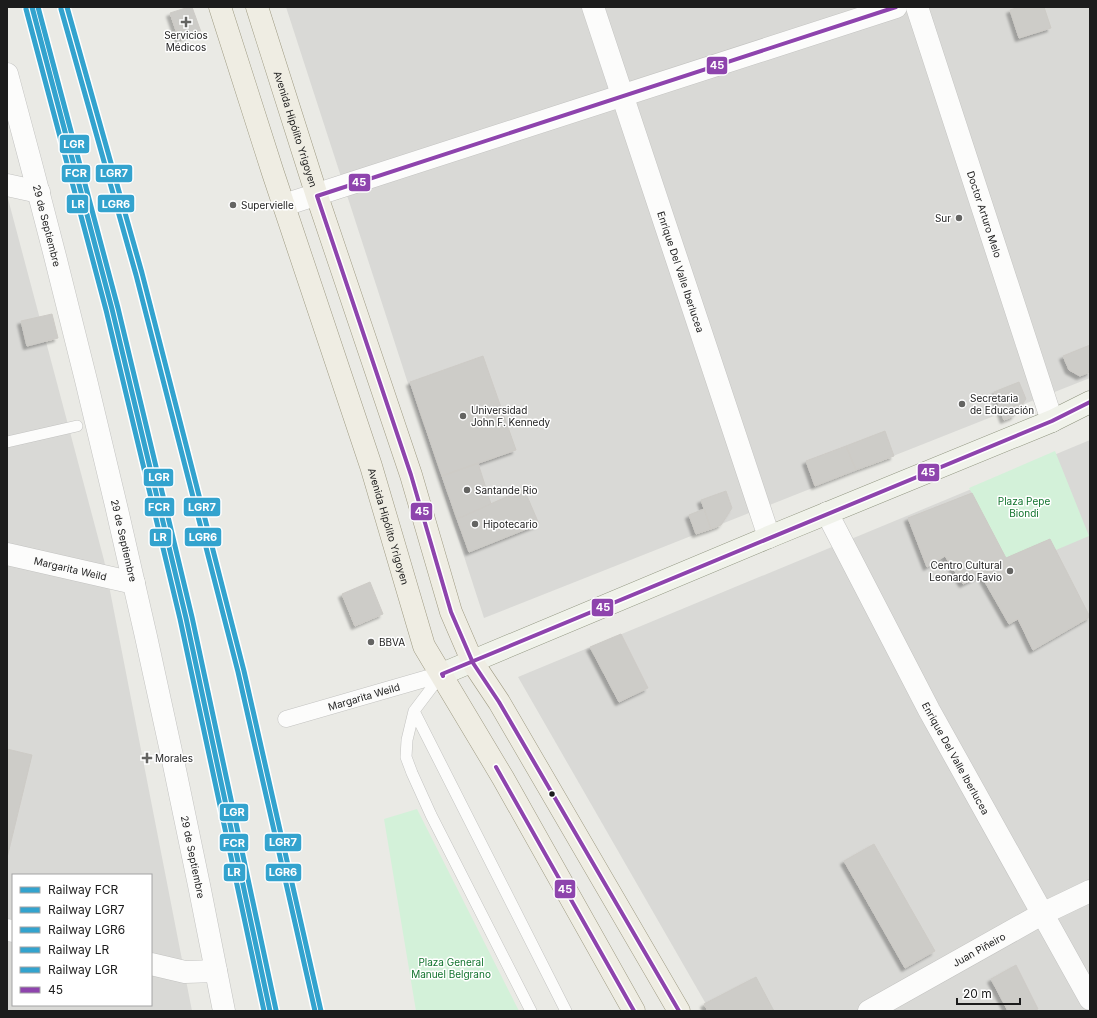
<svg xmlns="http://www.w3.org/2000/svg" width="1097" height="1018" font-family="Inter,sans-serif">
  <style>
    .residential { fill: #d9d9d6; fill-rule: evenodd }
    .park { fill: #d3f1d9 }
    .building { fill: #cdccc8; stroke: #cdcbc6; filter: url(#shadow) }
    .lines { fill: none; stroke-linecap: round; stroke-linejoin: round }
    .service-casing { stroke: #c3c3c1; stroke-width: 12 }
    .pedestrian-casing { stroke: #c3c3c1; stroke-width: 17 }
    .minor-casing { stroke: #c3c3c1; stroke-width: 23 }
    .tertiary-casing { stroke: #c3c3c1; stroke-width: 23 }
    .secondary-casing { stroke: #8e937e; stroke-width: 23 }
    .primary-casing { stroke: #9f9b83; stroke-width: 23 }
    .service { stroke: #fcfcfb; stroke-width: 11 }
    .pedestrian { stroke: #fcfcfb; stroke-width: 16 }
    .minor { stroke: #fcfcfb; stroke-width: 22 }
    .tertiary { stroke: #fcfcfb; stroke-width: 22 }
    .secondary { stroke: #f0f2ea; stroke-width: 22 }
    .primary { stroke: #efede3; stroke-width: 22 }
    .bus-1-casing { stroke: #fff; stroke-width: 7 }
    .bus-1 { stroke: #8e44ad; stroke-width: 4 }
    .rail-1-casing { stroke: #fff; stroke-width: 8 }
    .rail-2-casing { stroke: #fff; stroke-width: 8 }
    .rail-3-casing { stroke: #fff; stroke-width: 8 }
    .rail-4-casing { stroke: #fff; stroke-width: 8 }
    .rail-5-casing { stroke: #fff; stroke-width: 8 }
    .rail-1 { stroke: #33a3ce; stroke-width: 5 }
    .rail-2 { stroke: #33a3ce; stroke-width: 5 }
    .rail-3 { stroke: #33a3ce; stroke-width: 5 }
    .rail-4 { stroke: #33a3ce; stroke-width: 5 }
    .rail-5 { stroke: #33a3ce; stroke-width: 5 }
    .poi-dot { fill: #646462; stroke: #fff; stroke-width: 1.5 }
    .bus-dot { fill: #1c1c1c; stroke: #fff; stroke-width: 1.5 }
    .labels { text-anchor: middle; stroke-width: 3; stroke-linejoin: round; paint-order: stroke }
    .poi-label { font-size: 10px; fill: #1c1c1c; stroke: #fff; text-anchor: start }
    .street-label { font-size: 10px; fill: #1c1c1c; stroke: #fff }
    .park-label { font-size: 10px; fill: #11732d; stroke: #fff }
    .line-badge { stroke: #fff; stroke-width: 1.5 }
    .badge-label { font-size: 11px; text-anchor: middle; font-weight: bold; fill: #fff }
  </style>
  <defs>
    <filter id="shadow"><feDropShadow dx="-3.5" dy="3.5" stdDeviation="1" flood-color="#0004"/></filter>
  </defs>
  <rect width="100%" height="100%" fill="#eaeae5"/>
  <!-- residential -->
  <path class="residential" d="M286,7H1090V378L484,618Z
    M7,195L104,560L192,1011H7ZM13,875H151V1005H13Z
    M1090,440V1011H710L518,677Z"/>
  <!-- park -->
  <path class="park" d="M1055,451L1089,536L1056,550L1050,539L1006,558L969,488Z
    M417,809L519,1011H416L384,819Z"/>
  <!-- building -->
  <path class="building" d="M189,7H192L201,32L179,39L170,13Z
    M1019,7H1044L1051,28L1019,38L1010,10Z
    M52,314L58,338L27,346L21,321Z
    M1090,345V372L1080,376L1069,370L1063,356Z
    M483,356L516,450L442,476L410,382Z
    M1019,382L1026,399L1014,416L1004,420L994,392Z
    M885,431L894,456L856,470L846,446Z
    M846,446L856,470L815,486L806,461Z
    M478,463L491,504L457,519L442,476Z
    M524,489L539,524L469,552L457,519Z
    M726,491L732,508L721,525L711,529L701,500Z
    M972,493L1006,558L1050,539L1090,617L1033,650L1018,619L1009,624L981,575L963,584L945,556L927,567L908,518Z
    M704,509L711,529L696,534L689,515Z
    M370,582L383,614L355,626L342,594Z
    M621,634L648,688L619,702L590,647Z
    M7,749L32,755L7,858Z
    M874,844L935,951L905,968L844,861Z
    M1016,965L1038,1009L1034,1011H1008L991,979Z
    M756,977L774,1011H708L704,1004Z"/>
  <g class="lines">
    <!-- service casing -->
    <g class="service-casing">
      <path id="service" d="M7,442L77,426
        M442,674L414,711L407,740L406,757L412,773L431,815L531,1011
        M414,711L566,1011"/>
    </g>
    <!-- pedestrian casing -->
    <g class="pedestrian-casing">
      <g id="pedestrian">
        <path id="s1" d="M286,719L442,674"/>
      </g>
    </g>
    <!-- minor casing -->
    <g class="minor-casing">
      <g id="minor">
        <path id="s2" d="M593,7L769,537"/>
        <path id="s3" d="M917,7L1052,421"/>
        <path d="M7,185L39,192"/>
        <path d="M284,205L896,7"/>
        <path id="s4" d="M827,513L929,710L1090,999"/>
        <path id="s5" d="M7,554L134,583"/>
        <path d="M7,930L13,931"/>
        <path d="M151,964L185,972L216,971"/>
        <path id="s6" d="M869,1011L1042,914L1090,891"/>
      </g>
    </g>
    <!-- tertiary casing -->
    <g class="tertiary-casing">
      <g id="tertiary">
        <path id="s7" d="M7,74C91,383 163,696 224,1011"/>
      </g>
    </g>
    <!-- secondary casing -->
    <g class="secondary-casing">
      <path id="secondary" d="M442,674L769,537L1052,421L1090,402"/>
    </g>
    <!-- primary casing -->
    <g class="primary-casing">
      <g id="primary">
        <path id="s8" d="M220,7L273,173L371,466L424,646L503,778L634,1011"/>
        <path id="s9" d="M257,7L317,196L411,475L451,612L473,663L499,702L679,1011"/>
      </g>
    </g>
    <!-- service -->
    <use href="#service" class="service"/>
    <!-- pedestrian -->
    <use href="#pedestrian" class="pedestrian"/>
    <!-- minor -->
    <use href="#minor" class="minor"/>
    <!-- tertiary -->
    <use href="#tertiary" class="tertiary"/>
    <!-- secondary -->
    <use href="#secondary" class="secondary"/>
    <!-- primary -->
    <use href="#primary" class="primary"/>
    <!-- bus-1 casing -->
    <g class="bus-1-casing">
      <path id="bus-1" d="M443,676L442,674L1052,421L1090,402
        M496,767L634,1011
        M679,1011L499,702L473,663L451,612L411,475L317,196L896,7"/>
    </g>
    <!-- bus-1 -->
    <use href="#bus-1" class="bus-1"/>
    <!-- rail-1 casing -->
    <g class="rail-1-casing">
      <path id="rail-1" d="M32,7L112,309L186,618L270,1011"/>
    </g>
    <!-- rail-2 casing -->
    <g class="rail-2-casing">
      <path id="rail-2" d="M67,7L142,273L244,671L321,1011"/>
    </g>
    <!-- rail-3 casing -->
    <g class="rail-3-casing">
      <path id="rail-3" d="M61,9L136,275L238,672L315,1011"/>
    </g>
    <!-- rail-4 casing -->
    <g class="rail-4-casing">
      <path id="rail-4" d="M26,9L106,310L180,619L264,1011"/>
    </g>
    <!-- rail-5 casing -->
    <g class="rail-5-casing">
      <path id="rail-5" d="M38,7L118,308L192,617L276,1010"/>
    </g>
    <!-- rail-1 -->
    <use href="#rail-1" class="rail-1"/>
    <!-- rail-2 -->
    <use href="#rail-2" class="rail-2"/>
    <!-- rail-3 -->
    <use href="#rail-3" class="rail-3"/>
    <!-- rail-4 -->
    <use href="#rail-4" class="rail-4"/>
    <!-- rail-5 -->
    <use href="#rail-5" class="rail-5"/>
  </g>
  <!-- markers -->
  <g class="poi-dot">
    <path d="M184 16h4v4h4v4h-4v4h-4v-4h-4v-4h4z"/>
    <circle cx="233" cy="205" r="4"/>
    <circle cx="959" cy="218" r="4"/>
    <circle cx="962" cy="404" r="4"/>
    <circle cx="463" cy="416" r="4"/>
    <circle cx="467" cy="490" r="4"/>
    <circle cx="475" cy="524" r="4"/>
    <circle cx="1010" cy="571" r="4"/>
    <circle cx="371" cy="642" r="4"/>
    <path d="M145 752h4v4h4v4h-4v4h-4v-4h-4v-4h4z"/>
  </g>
  <circle class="bus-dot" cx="552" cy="794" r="3.5"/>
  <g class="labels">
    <!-- poi labels -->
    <g class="poi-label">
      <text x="186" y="39" text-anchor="middle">Servicios<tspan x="186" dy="12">Médicos</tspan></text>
      <text x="241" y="209">Supervielle</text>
      <text x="951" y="222" text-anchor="end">Sur</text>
      <text x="970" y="402">Secretaria<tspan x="970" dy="12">de Educación</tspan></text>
      <text x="471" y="414">Universidad<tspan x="471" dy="12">John F. Kennedy</tspan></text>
      <text x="475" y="494">Santande Rio</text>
      <text x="483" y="528">Hipotecario</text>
      <text x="1002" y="569" text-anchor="end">Centro Cultural<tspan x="1002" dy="12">Leonardo Favio</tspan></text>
      <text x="379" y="646">BBVA</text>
      <text x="155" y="762">Morales</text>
    </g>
    <!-- street labels -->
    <g class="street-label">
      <text dy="4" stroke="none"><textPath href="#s9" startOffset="128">Avenida Hipólito Yrigoyen</textPath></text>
      <text dy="4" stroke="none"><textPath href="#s3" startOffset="218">Doctor Arturo Melo</textPath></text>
      <text dy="4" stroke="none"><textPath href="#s7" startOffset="157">29 de Septiembre</textPath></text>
      <text dy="4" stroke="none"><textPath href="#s2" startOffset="279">Enrique Del Valle Iberlucea</textPath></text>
      <text dy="4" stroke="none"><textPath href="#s8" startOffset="546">Avenida Hipólito Yrigoyen</textPath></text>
      <text dy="4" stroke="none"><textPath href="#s7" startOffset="481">29 de Septiembre</textPath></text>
      <text dy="4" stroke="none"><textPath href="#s5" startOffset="65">Margarita Weild</textPath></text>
      <text dy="4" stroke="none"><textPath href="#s1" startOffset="81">Margarita Weild</textPath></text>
      <text dy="4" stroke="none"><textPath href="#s4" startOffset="277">Enrique Del Valle Iberlucea</textPath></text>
      <text dy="4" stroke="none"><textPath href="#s7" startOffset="805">29 de Septiembre</textPath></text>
      <text dy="4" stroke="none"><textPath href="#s6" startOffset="126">Juan Piñeiro</textPath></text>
    </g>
    <!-- park labels -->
    <g class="park-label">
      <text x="1024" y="505">Plaza Pepe<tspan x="1024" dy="12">Biondi</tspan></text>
      <text x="451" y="966">Plaza General<tspan x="451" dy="12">Manuel Belgrano</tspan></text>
    </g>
  </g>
  <g class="line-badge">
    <rect x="706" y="56" width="22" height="19" rx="4" fill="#8e44ad"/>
    <rect x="59" y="134" width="31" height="20" rx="4" fill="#33a3ce"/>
    <rect x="95" y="164" width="38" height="19" rx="4" fill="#33a3ce"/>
    <rect x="61" y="164" width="30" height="19" rx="4" fill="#33a3ce"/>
    <rect x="348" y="173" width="23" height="19" rx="4" fill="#8e44ad"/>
    <rect x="97" y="194" width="38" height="19" rx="4" fill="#33a3ce"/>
    <rect x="66" y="194" width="23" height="20" rx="4" fill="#33a3ce"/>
    <rect x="917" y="463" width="23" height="19" rx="4" fill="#8e44ad"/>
    <rect x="143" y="468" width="31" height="19" rx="4" fill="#33a3ce"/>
    <rect x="183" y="497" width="38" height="20" rx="4" fill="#33a3ce"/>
    <rect x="144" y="497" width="31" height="20" rx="4" fill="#33a3ce"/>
    <rect x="410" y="502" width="23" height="19" rx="4" fill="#8e44ad"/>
    <rect x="184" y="527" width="38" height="20" rx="4" fill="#33a3ce"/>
    <rect x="149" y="528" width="23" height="19" rx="4" fill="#33a3ce"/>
    <rect x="591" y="598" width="23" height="19" rx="4" fill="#8e44ad"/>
    <rect x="219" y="803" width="30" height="19" rx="4" fill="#33a3ce"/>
    <rect x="264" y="833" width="38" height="19" rx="4" fill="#33a3ce"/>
    <rect x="219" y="833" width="30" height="19" rx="4" fill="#33a3ce"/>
    <rect x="265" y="863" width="37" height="19" rx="4" fill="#33a3ce"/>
    <rect x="223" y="863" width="23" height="19" rx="4" fill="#33a3ce"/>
    <rect x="554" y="879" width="22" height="20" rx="4" fill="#8e44ad"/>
  </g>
  <g class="badge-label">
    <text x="717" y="69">45</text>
    <text x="74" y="148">LGR</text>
    <text x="114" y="177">LGR7</text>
    <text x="76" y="177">FCR</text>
    <text x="359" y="186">45</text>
    <text x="116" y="208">LGR6</text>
    <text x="78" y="208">LR</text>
    <text x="928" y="476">45</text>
    <text x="159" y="481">LGR</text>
    <text x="202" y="511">LGR7</text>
    <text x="159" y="511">FCR</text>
    <text x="422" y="515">45</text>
    <text x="203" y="541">LGR6</text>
    <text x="160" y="541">LR</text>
    <text x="603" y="611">45</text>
    <text x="234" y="816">LGR</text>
    <text x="283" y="846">LGR7</text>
    <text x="234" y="847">FCR</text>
    <text x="283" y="876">LGR6</text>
    <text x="234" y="876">LR</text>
    <text x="565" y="893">45</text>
  </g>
  <!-- border -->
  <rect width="1097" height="1018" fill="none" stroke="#1c1c1c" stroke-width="16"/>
  <!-- legend -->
  <rect x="12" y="874" width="140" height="132" fill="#ffffff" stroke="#a4a4a4"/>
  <rect x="20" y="887" width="20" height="6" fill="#33a3ce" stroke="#a4a4a4"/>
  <text x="48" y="894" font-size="12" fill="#1c1c1c">Railway FCR</text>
  <rect x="20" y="907" width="20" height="6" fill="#33a3ce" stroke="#a4a4a4"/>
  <text x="48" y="914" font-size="12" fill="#1c1c1c">Railway LGR7</text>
  <rect x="20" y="927" width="20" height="6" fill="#33a3ce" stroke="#a4a4a4"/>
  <text x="48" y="934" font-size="12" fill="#1c1c1c">Railway LGR6</text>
  <rect x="20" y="947" width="20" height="6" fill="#33a3ce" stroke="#a4a4a4"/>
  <text x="48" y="954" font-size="12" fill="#1c1c1c">Railway LR</text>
  <rect x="20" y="967" width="20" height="6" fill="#33a3ce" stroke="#a4a4a4"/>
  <text x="48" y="974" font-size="12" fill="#1c1c1c">Railway LGR</text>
  <rect x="20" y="987" width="20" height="6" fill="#8e44ad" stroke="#a4a4a4"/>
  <text x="48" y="994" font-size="12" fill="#1c1c1c">45</text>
  <!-- scale -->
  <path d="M957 998v6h63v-6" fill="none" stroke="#1c1c1c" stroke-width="2"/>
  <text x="963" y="998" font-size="12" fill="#1c1c1c" stroke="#ffffff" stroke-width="3" paint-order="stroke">20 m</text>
</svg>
